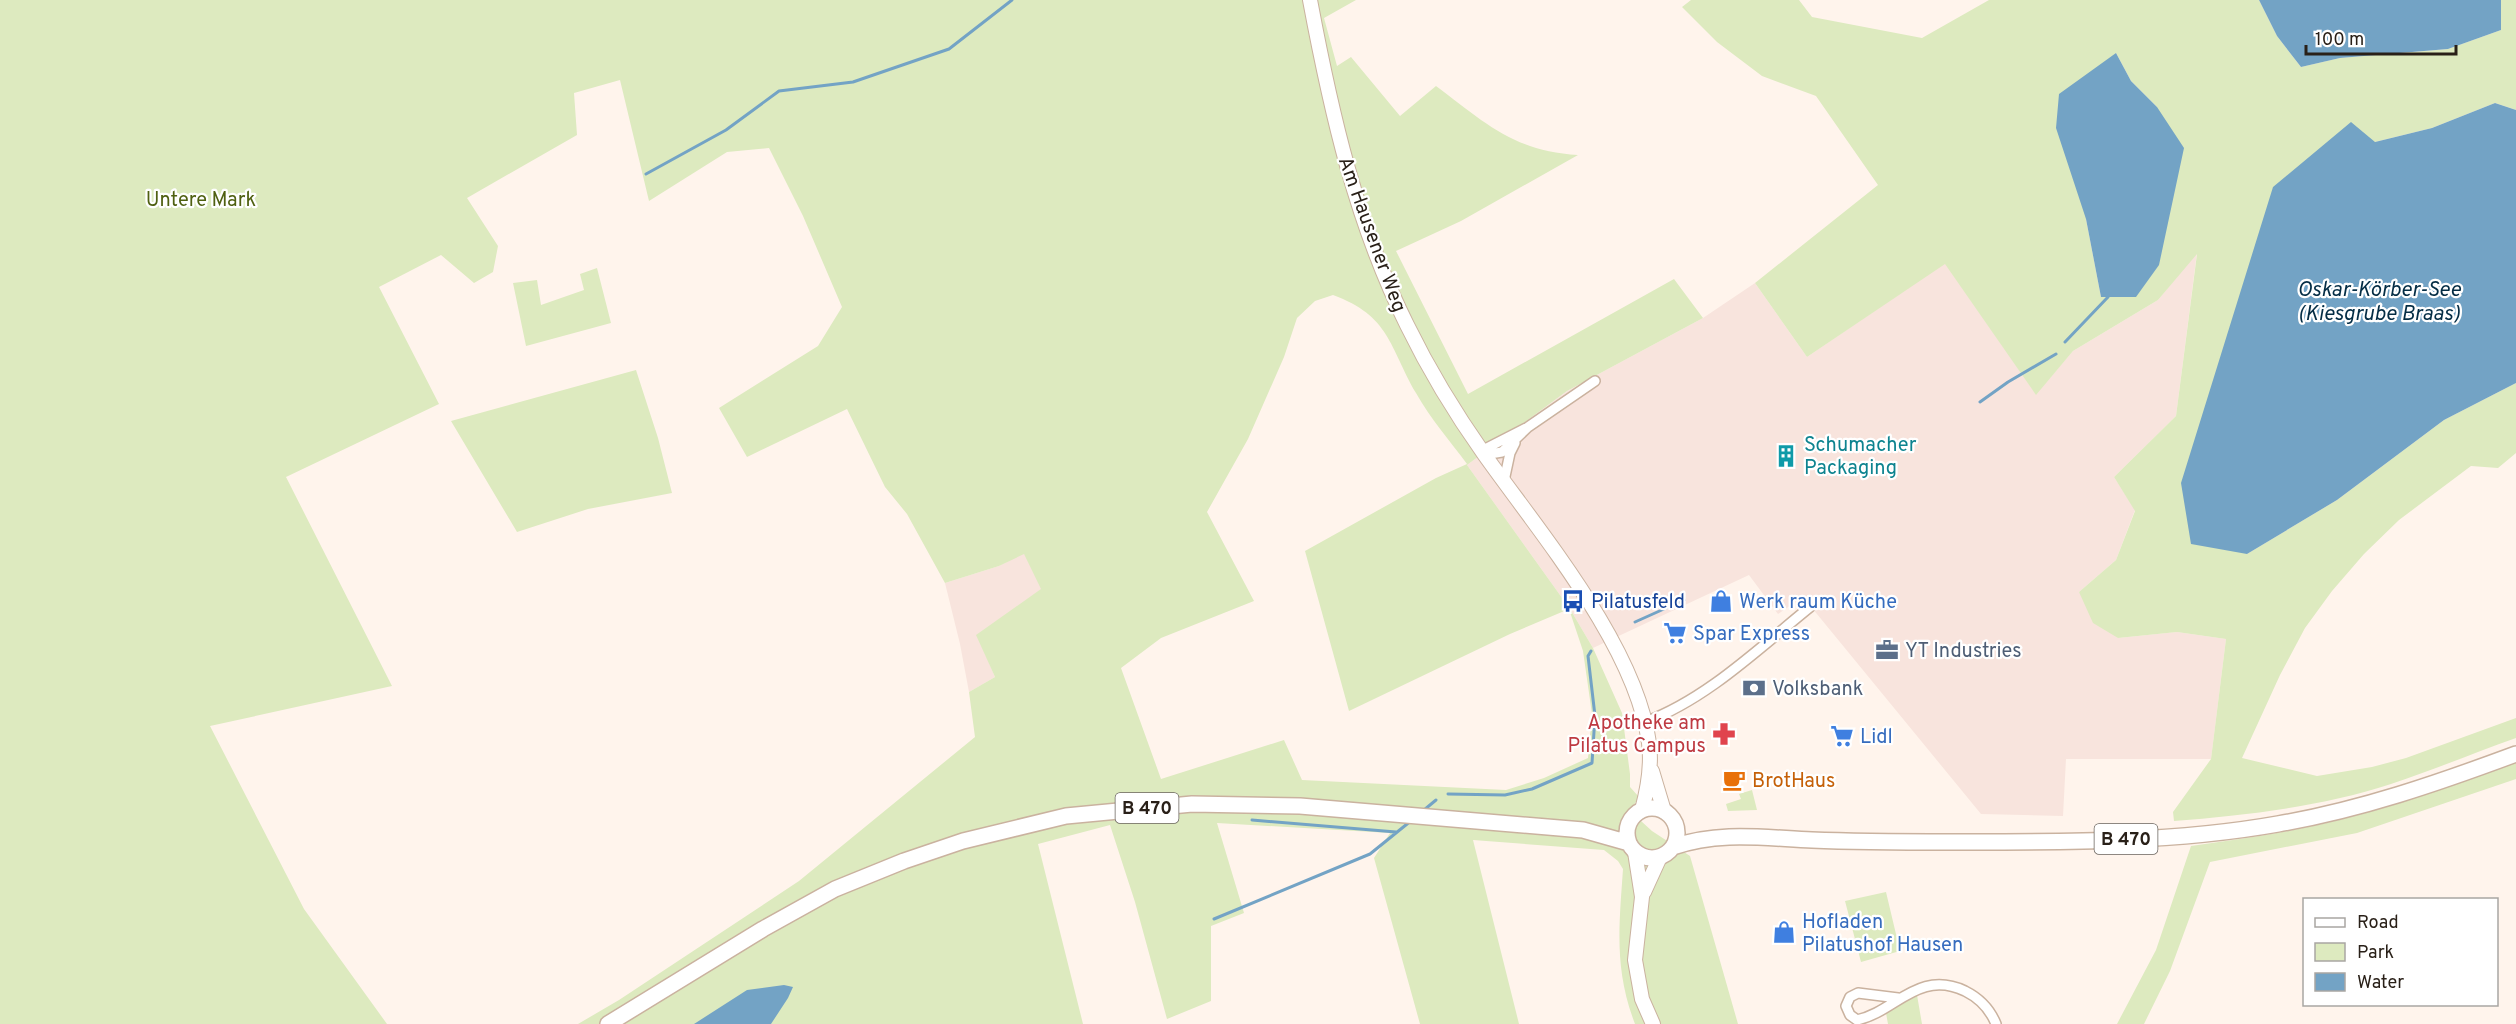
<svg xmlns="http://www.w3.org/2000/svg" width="2516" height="1024" font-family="Overpass,sans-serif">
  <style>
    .industrial { fill: #f8e4dd }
    .green { fill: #ddeabf; fill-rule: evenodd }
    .water { fill: #73a3c5 }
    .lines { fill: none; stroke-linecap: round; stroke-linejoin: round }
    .stream { stroke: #73a3c5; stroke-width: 3 }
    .street-casing { stroke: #cab29f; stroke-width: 12 }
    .secondary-casing { stroke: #cab29f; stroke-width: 16 }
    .primary-casing { stroke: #cab29f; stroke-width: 18 }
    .street { stroke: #fff; stroke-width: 9 }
    .secondary { stroke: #fff; stroke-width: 14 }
    .primary { stroke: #fff; stroke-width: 15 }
    .labels { text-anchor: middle; stroke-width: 4.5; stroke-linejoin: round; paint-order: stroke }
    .shield { fill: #fff; stroke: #69635d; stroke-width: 1.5 }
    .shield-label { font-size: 18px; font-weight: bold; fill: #292018 }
    .park-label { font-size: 20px; fill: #4f6011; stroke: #fff }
    .street-label { font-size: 20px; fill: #292018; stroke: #fff }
    .culture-label { font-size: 20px; fill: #0d838f; stroke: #fff; text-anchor: start }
    .transit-label { font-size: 20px; fill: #164399; stroke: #fff; text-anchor: start }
    .shop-label { font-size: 20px; fill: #366cbe; stroke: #fff; text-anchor: start }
    .service-label { font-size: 20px; fill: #4e5e75; stroke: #fff; text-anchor: start }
    .health-label { font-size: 20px; fill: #be3a42; stroke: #fff; text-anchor: end }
    .food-label { font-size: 20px; fill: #c56008; stroke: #fff; text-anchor: start }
    .water-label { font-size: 21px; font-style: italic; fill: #042d45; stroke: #fff }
  </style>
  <rect width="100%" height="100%" fill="#fff4ec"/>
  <!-- industrial -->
  <path class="industrial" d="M2197,252L2176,416L2114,477L2135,510L2116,560L2079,592L2118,638L2177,632L2226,639L2211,759H2066L2063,816L1981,814L1803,597L1778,614L1749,575L1593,648L1570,609L1467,465L1567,391L1703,318L1755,283L1807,357L1945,263L2036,394L2073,351L2158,300Z
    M1024,553L1042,589L977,635L995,677L969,692L960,644L945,583L999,566Z"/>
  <!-- green -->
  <path class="green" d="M0,0H1356L1324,18L1337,66L1351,57L1400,116L1436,86C1484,122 1515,152 1578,155L1461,221L1396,251L1468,394L1674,279L1703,318L1567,391L1467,465L1570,609L1593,648L1622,713L1630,774V787L1639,797L1630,811L1652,831L1690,856L1738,1024H1635C1614,969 1619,927 1623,869L1618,861L1604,850L1473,840L1519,1024H1420L1374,858L1390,833L1217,823L1244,913L1211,926V1001L1167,1019L1135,902L1110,825L1038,844L1083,1024H578L619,1000L799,881L975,737L969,692L995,677L976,635L1041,589L1024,554L999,566L945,583L907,514L885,487L847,409L747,457L719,408L818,346L842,307L803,216L769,148L727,152L649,201L620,80L574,93L577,135L467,198L498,246L493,272L474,283L441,255L379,287L439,404L286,477L392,686L210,726L304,909L387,1024H0ZM1333,295C1390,316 1389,346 1416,393C1430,418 1450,441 1467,464L1436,478L1305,551L1349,711L1510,634L1569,609L1583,651L1592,714L1588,758L1544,778L1506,790L1302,780L1284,740L1161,779L1121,668L1161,638L1254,601L1207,512L1248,439L1284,357L1297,318L1315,301Z
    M1691,0H1799L1812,17L1922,38L1989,0H2259L2277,36L2301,67L2340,58L2448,49L2501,30V0H2516V110L2495,103L2432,128L2375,142L2247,554L2337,500L2444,420L2516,383V453L2498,468L2471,466L2399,520L2364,554L2332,591L2305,628L2280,675L2242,758L2317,776L2372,767L2406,758L2516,718V738C2474,753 2433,770 2391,784C2321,807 2246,815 2174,821L2173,812L2211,759L2226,639L2177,632L2118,638L2093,623L2079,592L2116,560L2135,511L2114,477L2176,416L2197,254L2158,300L2073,351L2036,395L1945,264L1807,357L1755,283L1878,185L1816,96L1762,76L1717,42L1682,7ZM2116,53L2131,81L2157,107L2101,297L2086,219Z
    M597,268L611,323L526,346L513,283L537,280L541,305L584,290L580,274Z
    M636,370L658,438L672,493L588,509L517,532L451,421Z
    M2516,762V779L2357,833L2210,862L2170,971L2144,1024H2117L2156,950L2191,846C2246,838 2301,831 2354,816C2409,802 2463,782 2516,762Z
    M1752,790L1757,810L1728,811L1726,804L1741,799L1739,794Z
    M1886,892L1900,951L1861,962L1845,901Z
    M1917,995L1922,1024H1888L1886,1013Z"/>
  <!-- water -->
  <path class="water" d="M2259,0H2501V30L2448,49L2340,58L2301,67L2277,36Z
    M2116,53L2131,81L2157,107L2184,148L2159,265L2136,297H2101L2086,219L2056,128L2059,94Z
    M2495,103L2516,110V383L2444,420L2337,500L2247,554L2191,544L2181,483L2273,187L2351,122L2375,142L2432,128Z
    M784,985L793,987L788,998L771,1024H694L747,990Z"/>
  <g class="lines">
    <!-- stream -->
    <path class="stream" d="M646,174L726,130L779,91L853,82L949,49L1012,0
      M2065,342L2108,297
      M1980,402L2008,382L2056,354
      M1635,622L1684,600
      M1448,794L1505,795L1532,789L1592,763L1595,716L1588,656L1591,651
      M1424,810L1436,800
      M1252,820L1396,832
      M1214,919L1370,854L1412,820"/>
    <!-- street casing -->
    <g class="street-casing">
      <path id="street" d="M1481,451L1526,428
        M1484,455L1502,452L1528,427L1595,381
        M1504,481L1510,453L1515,443
        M1645,722C1707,699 1759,648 1810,607
        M1898,998L1858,993L1850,997L1846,1006L1850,1015L1857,1020C1895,1012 1918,969 1965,991C1979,998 1990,1009 1996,1024"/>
    </g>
    <!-- secondary casing -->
    <g class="secondary-casing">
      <path id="secondary" d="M1310,0C1331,112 1356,223 1407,325C1429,370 1455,413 1484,454C1540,533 1636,646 1649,743C1652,766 1648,788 1642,810
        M1652,771L1664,811
        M1635,852L1642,897L1635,960L1642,999L1653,1024
        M1644,892L1660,857"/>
    </g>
    <!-- primary casing -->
    <g class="primary-casing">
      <path id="primary" d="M1627 833a25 25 0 1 1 50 0a25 25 0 1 1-50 0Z
        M1673,847C1719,831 1764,838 1812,840C1859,842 1906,842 1952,842C2060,842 2171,843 2278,824C2360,810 2438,783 2516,754
        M608,1024L763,929L835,889L904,861L963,841L1066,816L1192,804L1300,806L1583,830L1629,843"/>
    </g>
    <!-- street -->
    <use href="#street" class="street"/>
    <!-- secondary -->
    <use href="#secondary" class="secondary"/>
    <!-- primary -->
    <use href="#primary" class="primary"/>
  </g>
  <!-- icons -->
  <defs>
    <g id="building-bare" transform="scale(1.8)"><path d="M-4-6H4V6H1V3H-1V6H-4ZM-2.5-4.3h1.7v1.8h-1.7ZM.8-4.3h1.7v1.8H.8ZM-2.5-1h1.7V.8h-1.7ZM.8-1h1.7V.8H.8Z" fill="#0f9aa8" stroke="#fff" stroke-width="2.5" paint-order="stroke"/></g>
    <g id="bus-bare" transform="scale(1.8)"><path d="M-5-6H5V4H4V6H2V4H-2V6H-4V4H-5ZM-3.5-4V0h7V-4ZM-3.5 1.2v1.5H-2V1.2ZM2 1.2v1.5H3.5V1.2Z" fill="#1a4fb4" stroke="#fff" stroke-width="2.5" paint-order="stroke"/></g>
    <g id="shop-bare" transform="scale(1.8)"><path d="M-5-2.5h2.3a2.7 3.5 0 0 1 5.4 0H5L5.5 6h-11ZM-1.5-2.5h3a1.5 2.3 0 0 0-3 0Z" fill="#3f7fe0" stroke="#fff" stroke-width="2.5" paint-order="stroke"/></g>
    <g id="supermarket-bare" transform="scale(1.8)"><path d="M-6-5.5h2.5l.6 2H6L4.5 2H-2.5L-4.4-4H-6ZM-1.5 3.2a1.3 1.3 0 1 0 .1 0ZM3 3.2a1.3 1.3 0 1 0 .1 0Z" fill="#3f7fe0" stroke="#fff" stroke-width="2.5" paint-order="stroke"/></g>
    <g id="office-bare" transform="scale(1.8)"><path d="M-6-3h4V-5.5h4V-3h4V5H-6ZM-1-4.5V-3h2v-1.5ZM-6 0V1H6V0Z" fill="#5c6f8a" stroke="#fff" stroke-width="2.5" paint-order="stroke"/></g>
    <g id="bank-bare" transform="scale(1.8)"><path d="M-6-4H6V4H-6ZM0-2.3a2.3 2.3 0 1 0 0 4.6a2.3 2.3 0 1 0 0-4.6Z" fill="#5c6f8a" stroke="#fff" stroke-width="2.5" paint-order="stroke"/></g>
    <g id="pharmacy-bare" transform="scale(1.8)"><path d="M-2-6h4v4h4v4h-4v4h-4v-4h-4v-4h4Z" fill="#e0444e" stroke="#fff" stroke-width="2.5" paint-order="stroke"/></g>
    <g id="cafe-bare" transform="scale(1.8)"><path d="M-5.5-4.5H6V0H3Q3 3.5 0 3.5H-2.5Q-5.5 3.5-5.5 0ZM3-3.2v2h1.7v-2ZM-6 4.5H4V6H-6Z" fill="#e8710a" stroke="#fff" stroke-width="2.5" paint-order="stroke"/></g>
  </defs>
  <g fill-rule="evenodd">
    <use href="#building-bare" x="1786" y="456"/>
    <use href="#bus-bare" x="1573" y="601"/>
    <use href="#shop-bare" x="1721" y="601"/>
    <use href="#supermarket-bare" x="1675" y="633"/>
    <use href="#office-bare" x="1887" y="650"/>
    <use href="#bank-bare" x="1754" y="688"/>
    <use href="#pharmacy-bare" x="1724" y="734"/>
    <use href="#supermarket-bare" x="1842" y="736"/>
    <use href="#cafe-bare" x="1734" y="780"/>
    <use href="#shop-bare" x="1784" y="932"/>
  </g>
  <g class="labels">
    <!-- shield labels -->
    <g class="shield">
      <rect x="1115.5" y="793" width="63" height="30" rx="4.5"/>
      <rect x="2094.5" y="824" width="63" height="30" rx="4.5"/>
    </g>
    <g class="shield-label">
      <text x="1147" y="814">B 470</text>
      <text x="2126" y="845">B 470</text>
    </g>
    <!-- park labels -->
    <g class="park-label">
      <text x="201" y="206">Untere Mark</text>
    </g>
    <!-- street labels -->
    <g class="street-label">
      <text transform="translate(1373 234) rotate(70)" y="7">Am Hausener Weg</text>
    </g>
    <!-- culture labels -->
    <g class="culture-label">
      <text x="1804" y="451">Schumacher<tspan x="1804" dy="23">Packaging</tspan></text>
    </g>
    <!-- transit labels -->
    <g class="transit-label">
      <text x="1591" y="608">Pilatusfeld</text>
    </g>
    <!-- shop labels -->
    <g class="shop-label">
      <text x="1739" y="608">Werk raum Küche</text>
      <text x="1693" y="640">Spar Express</text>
      <text x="1860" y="743">Lidl</text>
      <text x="1802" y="928">Hofladen<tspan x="1802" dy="23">Pilatushof Hausen</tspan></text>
    </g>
    <!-- service labels -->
    <g class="service-label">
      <text x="1905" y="657">YT Industries</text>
      <text x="1772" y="695">Volksbank</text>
    </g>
    <!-- health labels -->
    <g class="health-label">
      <text x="1706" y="729">Apotheke am<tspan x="1706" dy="23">Pilatus Campus</tspan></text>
    </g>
    <!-- food labels -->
    <g class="food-label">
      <text x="1752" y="787">BrotHaus</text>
    </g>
    <!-- water labels -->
    <g class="water-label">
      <text x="2379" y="296">Oskar-Körber-See<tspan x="2379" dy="24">(Kiesgrube Braas)</tspan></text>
    </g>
  </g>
  <!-- legend -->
  <rect x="2303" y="898" width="195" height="108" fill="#ffffff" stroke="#a9a6a3" stroke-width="1.5"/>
  <rect x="2315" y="918" width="30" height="9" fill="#ffffff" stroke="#a9a6a3" stroke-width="1.5"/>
  <text x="2357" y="928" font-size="18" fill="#292018">Road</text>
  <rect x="2315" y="943" width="30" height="18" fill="#ddeabf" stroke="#a9a6a3" stroke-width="1.5"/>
  <text x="2357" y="958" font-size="18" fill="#292018">Park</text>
  <rect x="2315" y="973" width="30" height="18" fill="#73a3c5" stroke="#a9a6a3" stroke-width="1.5"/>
  <text x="2357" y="988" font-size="18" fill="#292018">Water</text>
  <!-- scale -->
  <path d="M2306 45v9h150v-9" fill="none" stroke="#292018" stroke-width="3"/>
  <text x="2315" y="45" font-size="18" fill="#292018" stroke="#ffffff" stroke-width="4.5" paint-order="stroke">100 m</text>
</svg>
